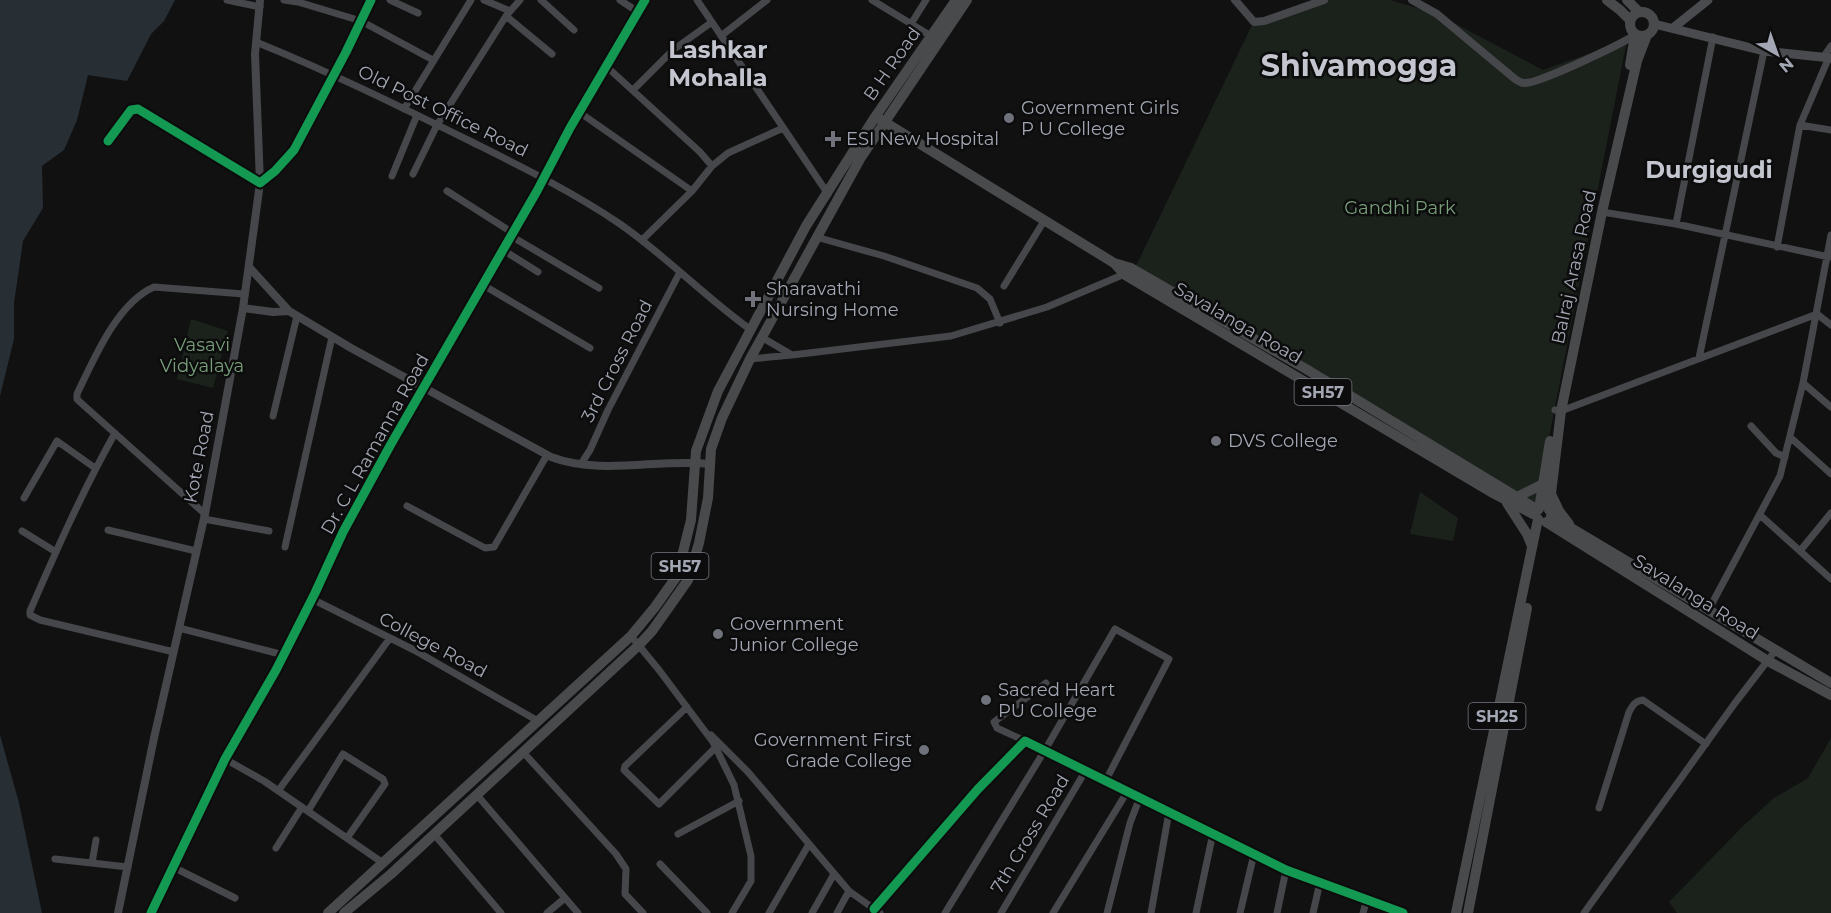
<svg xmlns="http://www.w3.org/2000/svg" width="1831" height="913" font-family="Montserrat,sans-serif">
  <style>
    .green { fill: #1b221c }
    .water { fill: #272f35 }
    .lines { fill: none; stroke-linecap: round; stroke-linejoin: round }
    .minor { stroke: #46474a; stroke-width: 7 }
    .tertiary { stroke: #46474a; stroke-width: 8 }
    .secondary { stroke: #4a4b4e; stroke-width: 9 }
    .primary { stroke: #484a4c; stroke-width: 10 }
    .cycleway-casing { stroke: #0c0c0d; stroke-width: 13 }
    .cycleway { stroke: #139951; stroke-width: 9 }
    .poi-dot { fill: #6f727b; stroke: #0c0c0d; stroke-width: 2 }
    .labels { text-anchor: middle; stroke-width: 5; stroke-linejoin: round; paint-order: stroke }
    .shield { fill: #0c0c0d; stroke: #757881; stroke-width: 1.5 }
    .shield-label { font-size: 16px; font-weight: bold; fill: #a2a7b3 }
    .street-label { font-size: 18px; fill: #a2a7b3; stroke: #0c0c0d }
    .poi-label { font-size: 18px; fill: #a2a7b3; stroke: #0c0c0d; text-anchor: start }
    .park-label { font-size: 18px; fill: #789f7a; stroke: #0c0c0d }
    .district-label { font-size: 24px; font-weight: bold; fill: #c3c6cf; stroke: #0c0c0d }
    .town-label { font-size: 30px; font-weight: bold; fill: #c3c6cf; stroke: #0c0c0d }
  </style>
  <rect width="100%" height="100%" fill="#111112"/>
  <!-- green -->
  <path class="green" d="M1324,0H1390L1437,14L1543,70L1627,40L1535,509L1135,268L1252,25Z
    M191,319L228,331L213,388L177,379Z
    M1420,492L1458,518L1453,541L1410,534Z
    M1831,738V913H1677L1669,902L1744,825L1774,798L1808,778Z"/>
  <!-- water -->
  <path class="water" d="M0,0H175L164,21L151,34L127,81L88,75L77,120L64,150L42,166L43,208L23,241L14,303V339L0,396Z
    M0,735L19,803L42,913H0Z"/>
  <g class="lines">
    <!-- minor -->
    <path class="minor" d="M227,0L260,7
      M284,0L298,2L361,21L433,60
      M390,0L418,13
      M484,0L510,11
      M541,0L574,30
      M620,0L638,12
      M697,0L828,194
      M872,0L931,36
      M506,16L552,54
      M911,24L926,0
      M721,36L767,0
      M256,42C330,72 401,107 472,142C522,167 573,192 620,224C666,256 705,297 751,330
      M1824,56L1831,46
      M607,67L700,152L712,166
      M633,90L673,50L712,22
      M404,109L471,0
      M579,112L692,191
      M1800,125L1831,130
      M108,141L131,110L138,109L260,183L275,171L294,150L346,52L371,0
      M413,174L437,125L506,16L520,0
      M392,176L417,115
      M447,191L513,233
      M1602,212L1676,224L1829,257
      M1676,224L1713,37
      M511,236L599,288
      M816,237L884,256L977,288L990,299L1000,323
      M642,240L692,191L712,166L728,153L783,128
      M1777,247L1800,125L1829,57
      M503,250L538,272
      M483,285L590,348
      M1004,286L1044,221
      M763,338L792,355L951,336L1047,307L1127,273
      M1699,358L1764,51
      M750,359L792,355
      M1803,383L1831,407
      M1555,410L1561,411L1817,314L1831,325
      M273,416L297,316
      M1751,426L1776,453L1785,457
      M115,433C83,490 56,551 30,611V615L40,620L174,652
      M1790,437L1831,474
      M581,464L590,450L608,410L680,272
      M24,498L57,441L95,468
      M407,506L485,548L494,547L547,455
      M205,514L80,402L77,399V394C94,359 117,303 154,287L244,294
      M1760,515L1831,579
      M204,519L269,531
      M108,530L196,551
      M22,531L56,552
      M285,547L332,337
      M1800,551L1831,513
      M312,599L414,650L538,721
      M1708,611L1780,476L1803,383L1831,235
      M179,628L284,655
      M631,636L659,670L713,742L734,785L751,856V881L732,913
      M687,707L625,766L624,770L659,804L715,748
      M711,735L748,772L849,891L880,913
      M1025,741L997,728L994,722L1046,683
      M523,752L616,854L626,869L625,894L643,913
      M225,759L264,781L383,863
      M278,791L390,638
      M477,795L578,913
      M1599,808L1629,712C1633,705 1635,701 1643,700L1706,744
      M308,811L343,754L383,779L385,784L347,838
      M434,834L501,913
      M678,834L739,801
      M276,848L302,807
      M55,859L128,867
      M92,863L96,840
      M660,864L707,913
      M173,867L235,898
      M874,909L978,789L1025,741L1286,870L1403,913
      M151,913L225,759L276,670L315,593L343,532L391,444L537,191L570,128L645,0
      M547,913L565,898
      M769,913L809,844
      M812,913L834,874
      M837,913L849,891
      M945,913L1045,750L1115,629L1169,659L1106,780
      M1001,913L1086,770
      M1053,913L1127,792
      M1107,913L1130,823L1140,797
      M1151,913L1169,812
      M1196,913L1213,833
      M1240,913L1254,854
      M1277,913L1286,870
      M1313,913L1320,882
      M1363,913L1367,899
      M1584,913L1735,703L1775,651"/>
    <!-- tertiary -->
    <path class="tertiary" d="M1235,0L1254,22L1264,21L1324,0
      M1412,0L1437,14L1515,79C1518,81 1521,83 1524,83C1536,85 1621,44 1635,35
      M249,267L289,311L351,348L551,457C602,476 659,458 711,464
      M243,308L273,312L289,311
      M118,913L154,738L205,514L243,308L260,183L255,54L260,0"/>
    <!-- secondary -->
    <path class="secondary" d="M1654,24L1764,51L1831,58
      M1673,28L1708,0"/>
    <!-- primary -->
    <path class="primary" d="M1607,0L1620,10L1630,20
      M1627,0L1639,12
      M1630 24a12 12 0 1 1 24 0a12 12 0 1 1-24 0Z
      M1630,65L1635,35
      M878,118L1114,263L1131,268L1306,369L1538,510
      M1115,264L1125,275L1491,492L1533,514
      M1551,494L1559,511L1569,524
      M1517,497L1543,484
      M1507,503L1527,534L1532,546
      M1539,509L1550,441
      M1549,510L1561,411L1602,212L1637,61L1647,35
      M1551,516L1831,683
      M1546,522L1768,661L1831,695
      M328,913L631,636L655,607L677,576L691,520L696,451L718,391L806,226L875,117L956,0
      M344,913L391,874L639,645L652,631L688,580L699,543L708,498L711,449L722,418L750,359L860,159L967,0
      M1456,913L1538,519
      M1468,913L1527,608"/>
    <!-- cycleway casing -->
    <g class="cycleway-casing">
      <path id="cycleway" d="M108,141L131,110L138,109L260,183L275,171L294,150L346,52L371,0
        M874,909L978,789L1025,741L1286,870L1403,913
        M151,913L225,759L276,670L315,593L343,532L391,444L537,191L570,128L645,0"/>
    </g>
    <!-- cycleway -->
    <use href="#cycleway" class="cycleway"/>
  </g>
  <!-- markers -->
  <g class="poi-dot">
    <circle cx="1009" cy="118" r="6"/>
    <path d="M830 130h6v6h6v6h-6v6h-6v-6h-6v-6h6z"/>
    <path d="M750 290h6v6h6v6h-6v6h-6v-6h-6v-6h6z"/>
    <circle cx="1216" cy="441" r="6"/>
    <circle cx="718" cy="634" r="6"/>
    <circle cx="986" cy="700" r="6"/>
    <circle cx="924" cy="750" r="6"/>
  </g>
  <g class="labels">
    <!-- shield labels -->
    <g class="shield">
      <rect x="1294.5" y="379" width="57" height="26" rx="4.5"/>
      <rect x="651.5" y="553" width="57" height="26" rx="4.5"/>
      <rect x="1468.5" y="703" width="57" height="26" rx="4.5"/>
    </g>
    <g class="shield-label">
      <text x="1323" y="398">SH57</text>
      <text x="680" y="572">SH57</text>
      <text x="1497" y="722">SH25</text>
    </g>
    <!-- street labels -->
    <g class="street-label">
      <text transform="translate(892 64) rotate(-55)" y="6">B H Road</text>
      <text transform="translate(443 111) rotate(26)" y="6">Old Post Office Road</text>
      <text transform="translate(1574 267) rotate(-78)" y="6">Balraj Arasa Road</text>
      <text transform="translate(1238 323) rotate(30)" y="6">Savalanga Road</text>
      <text transform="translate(617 361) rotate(-63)" y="6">3rd Cross Road</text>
      <text transform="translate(375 444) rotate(-61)" y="6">Dr. C L Ramanna Road</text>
      <text transform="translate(199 457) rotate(-79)" y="6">Kote Road</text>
      <text transform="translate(1696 597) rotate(32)" y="6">Savalanga Road</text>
      <text transform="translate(433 645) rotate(28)" y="6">College Road</text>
      <text transform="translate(1030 834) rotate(-59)" y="6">7th Cross Road</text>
    </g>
    <!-- poi labels -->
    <g class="poi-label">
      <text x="1021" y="114">Government Girls<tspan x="1021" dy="21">P U College</tspan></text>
      <text x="846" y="145">ESI New Hospital</text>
      <text x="766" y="295">Sharavathi<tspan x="766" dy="21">Nursing Home</tspan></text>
      <text x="1228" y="447">DVS College</text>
      <text x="730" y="630">Government<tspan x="730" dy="21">Junior College</tspan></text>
      <text x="998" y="696">Sacred Heart<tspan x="998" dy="21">PU College</tspan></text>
      <text x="912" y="746" text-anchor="end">Government First<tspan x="912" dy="21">Grade College</tspan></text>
    </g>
    <!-- park labels -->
    <g class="park-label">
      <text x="1400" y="214">Gandhi Park</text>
      <text x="202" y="351">Vasavi<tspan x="202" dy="21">Vidyalaya</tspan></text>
    </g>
    <!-- district labels -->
    <g class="district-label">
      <text x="718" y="58">Lashkar<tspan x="718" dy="28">Mohalla</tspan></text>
      <text x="1709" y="178">Durgigudi</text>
    </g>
    <!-- town labels -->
    <g class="town-label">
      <text x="1359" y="76">Shivamogga</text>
    </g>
  </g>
  <!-- north arrow -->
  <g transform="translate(1777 54) rotate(140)" stroke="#0c0c0d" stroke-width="4.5" paint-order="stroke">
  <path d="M0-4.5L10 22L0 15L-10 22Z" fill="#a2a7b3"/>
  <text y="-9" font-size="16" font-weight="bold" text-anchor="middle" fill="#a2a7b3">N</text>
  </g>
</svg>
